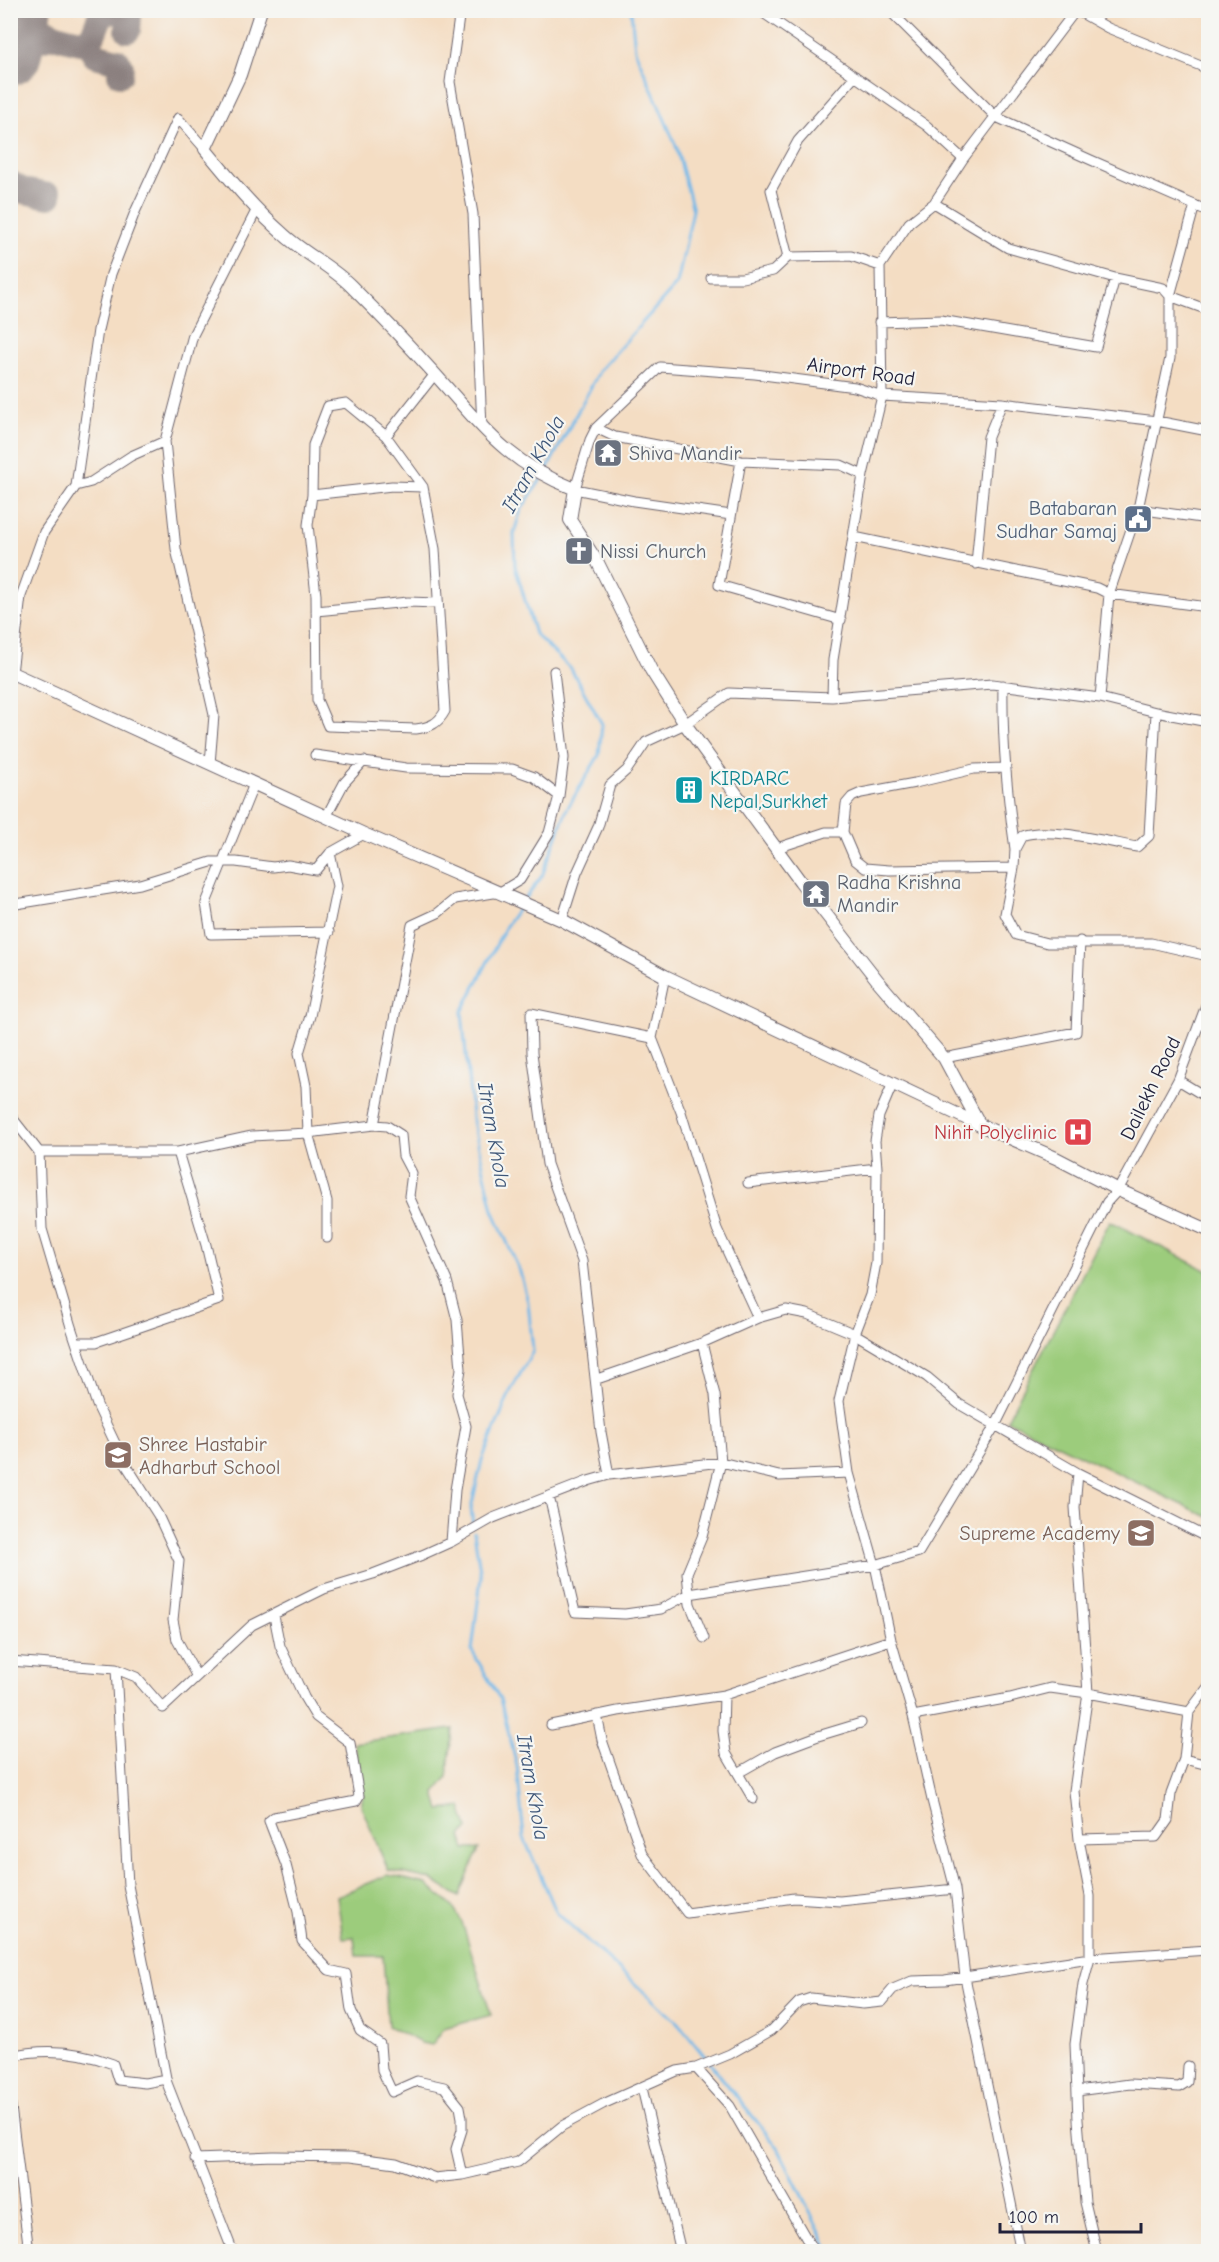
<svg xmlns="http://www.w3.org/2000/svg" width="1219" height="2262" font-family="'Comic Neue',sans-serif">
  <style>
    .green { fill: #9ccc7b; stroke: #5f775b; stroke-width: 1.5 }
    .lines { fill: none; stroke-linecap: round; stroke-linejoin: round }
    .stream { stroke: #71b8e8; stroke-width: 3 }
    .taxiway { stroke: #8b807f; stroke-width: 26 }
    .runway { stroke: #8b807f; stroke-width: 63 }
    .minor-casing { stroke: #6c636b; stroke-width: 11 }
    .tertiary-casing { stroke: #6c636b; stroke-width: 14 }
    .minor { stroke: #fff; stroke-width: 9 }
    .tertiary { stroke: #fff; stroke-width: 12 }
    .labels { text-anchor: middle; stroke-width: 4.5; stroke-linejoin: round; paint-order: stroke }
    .street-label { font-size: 20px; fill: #22223b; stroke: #f6f6f2 }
    .worship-label { font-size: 20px; fill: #5b616d; stroke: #f6f6f2; text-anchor: start }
    .service-label { font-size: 20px; fill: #4e5e75; stroke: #f6f6f2; text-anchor: end }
    .culture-label { font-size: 20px; fill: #0d838f; stroke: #f6f6f2; text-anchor: start }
    .health-label { font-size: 20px; fill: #be3a42; stroke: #f6f6f2; text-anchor: end }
    .education-label { font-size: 20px; fill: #785e54; stroke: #f6f6f2; text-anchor: start }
    .water-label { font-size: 21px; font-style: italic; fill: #3e5678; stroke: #f6f6f2 }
  </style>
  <rect width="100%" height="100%" fill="#f6f6f2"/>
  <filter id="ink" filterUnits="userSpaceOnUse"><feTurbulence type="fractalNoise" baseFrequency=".0167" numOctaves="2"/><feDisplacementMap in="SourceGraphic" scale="12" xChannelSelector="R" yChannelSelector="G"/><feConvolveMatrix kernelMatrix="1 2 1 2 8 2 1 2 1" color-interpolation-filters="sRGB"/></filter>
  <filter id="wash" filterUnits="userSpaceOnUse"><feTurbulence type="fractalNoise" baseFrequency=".008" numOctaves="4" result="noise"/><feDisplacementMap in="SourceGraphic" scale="24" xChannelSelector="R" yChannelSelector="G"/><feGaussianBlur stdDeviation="1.35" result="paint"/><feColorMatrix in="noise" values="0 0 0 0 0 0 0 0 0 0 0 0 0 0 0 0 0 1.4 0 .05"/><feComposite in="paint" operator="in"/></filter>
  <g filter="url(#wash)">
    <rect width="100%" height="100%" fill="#f4ddc3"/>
    <!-- green -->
    <path class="green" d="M1110,1221L1208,1271V1517L1007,1420Z
      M453,1729L447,1777L435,1793L440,1810L461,1807L468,1828L461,1836L465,1849H479L459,1897L430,1879L388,1870L361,1806L363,1796L354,1743Z
      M387,1875L426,1884L452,1906L462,1922L491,2015L444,2028L432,2045L421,2043L388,2026L383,1956H356L354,1937L343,1938L337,1896Z"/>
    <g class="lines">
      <!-- stream -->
      <path class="stream" d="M545,473L600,370L677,284L693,210L676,146L635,50L631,10
        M525,899L542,876L567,809L599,755L602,724L571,669L535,634L515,566L514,533L521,510L542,478
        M473,1526L471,1508L482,1460L510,1392L533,1351L528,1302L520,1272L493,1210L472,1117L462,1012L506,926L521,905
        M474,1532L481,1577L472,1651L500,1699L517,1766L524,1838L557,1913L678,2023L778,2148L830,2252"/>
      <!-- taxiway -->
      <path class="taxiway" d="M27,10C39,36 64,38 89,44L95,55L117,61L121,67L120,74
        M111,10L123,13L129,17L128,30
        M83,42L93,35L101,14L112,11
        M10,63C23,46 33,39 54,36
        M10,183L23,191L49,196"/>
      <!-- runway -->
      <path class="runway" d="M10,54L20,10"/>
    </g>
  </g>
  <g filter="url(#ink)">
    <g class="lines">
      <!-- minor casing -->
      <g class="minor-casing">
        <path id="minor" d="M460,10L450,82L473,214L482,428
          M759,10L927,126L963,159
          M889,10L996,117L1091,160L1208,211
          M1076,10L1108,28L1208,69
          M934,203L1008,248L1115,278L1163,288L1170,296L1208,310
          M788,257L771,190L798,141L855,76
          M711,278H742L773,271L788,257L851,256L880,266
          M879,322L941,320L1096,347L1115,278
          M596,428L615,437L741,461L841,465L863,475
          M386,436L346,403L328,406L313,445L312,495L308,525L316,595L317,700L328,726L416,729C430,727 438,724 445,711L435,549L423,487L386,436L435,374
          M741,461L719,585L841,620
          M76,486L91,482L131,456L165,441
          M312,495L392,486L423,487
          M1138,509L1208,519
          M731,515L634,501L575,489L590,440L596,428L660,367L755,374L855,387L882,396L1002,403L1157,421L1208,431
          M854,537L1097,588L1109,594L1208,607
          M976,564L988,437L1002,403
          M316,611L408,602L437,603
          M12,673L21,596L44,532L76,486L98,330L111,274L135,212L178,118L205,149
          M1003,685C1002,741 1007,794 1015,849
          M832,697L833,660L863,475L882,396L880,266L909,223L934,203L963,159L1076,10
          M1100,698L1109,594L1138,509L1170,358V296L1195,205
          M1156,712L1149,836L1137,847C1109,842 1046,826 1022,836L1015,849L1014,868L1005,914L1016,935L1047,943H1151L1208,956
          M315,755L406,768L512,769L534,777L559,796
          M210,764L214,715L176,549L165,441L193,335L257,209
          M1004,768L974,769L915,783L861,793L852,797L846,804L843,832L855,860L865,868L889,870L1014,868
          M254,784L206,903L211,934L329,932
          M326,817L344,783L364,761
          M777,848L826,832H843
          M10,905L140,884L211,862H236L273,867L288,865L316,870L330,853
          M562,920L577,873L598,827L610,785L627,770L646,742L685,724L729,693L832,697L992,684L1100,698L1156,712L1208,722
          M665,976L652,1038L681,1112L717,1229L758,1318
          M944,1058L1076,1032L1080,941
          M1178,1080L1208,1098
          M893,1083L879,1116L875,1141L877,1168L876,1263L870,1295L855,1334L839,1401L849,1473L875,1565L891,1640L913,1716L932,1800L955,1889L965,1977L1021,2252
          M10,1115L39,1152L42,1229L71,1327L97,1405L123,1460L158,1515L179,1561L173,1620L177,1640L196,1675
          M374,1125L387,1126L401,1135L403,1156L412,1173L409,1196L447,1281L457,1320L461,1369L457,1394L466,1426L455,1490L451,1542
          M39,1152H178L252,1136L308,1133L374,1125L412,925L438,913L455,899L500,892L520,880L549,833L559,796L564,758L554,671
          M748,1183L877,1168
          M327,1238V1201L308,1133L306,1086L299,1053L310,1016L337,886L330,853L364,834
          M77,1342H96L219,1300L206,1245L178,1152
          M702,1343L715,1395L721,1462L702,1537L687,1573L690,1604L704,1638
          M597,1379L702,1343L758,1318L786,1310L807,1314L855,1334L927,1377L959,1404L1078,1473L1208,1538
          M1078,1473L1075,1507L1088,1693L1074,1791L1079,1839L1090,1896V1958L1083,1984L1075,2044L1078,2120L1085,2202L1097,2252
          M609,1475L601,1432L582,1261L547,1164L532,1053L531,1013L652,1038
          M549,1497C559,1535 565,1573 575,1612L625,1614L661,1609L689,1594L875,1565L919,1552L996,1424L1107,1202L1118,1190L1178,1080L1208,1000
          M274,1616L280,1646L304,1697L316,1717L350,1743L359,1796L356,1801L274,1817L269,1821L286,1865L298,1912L302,1941L329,1970L346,1974L351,2010L360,2030L380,2044L382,2070L392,2092L417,2081L444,2087L460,2107L462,2118V2130L456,2149L462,2175
          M10,1661L116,1669L136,1677L163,1708L252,1625L324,1589L373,1574L422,1555L451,1542L493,1518L588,1481L609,1475L721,1462L779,1476L849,1473
          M116,1669L128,1885L167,2083L233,2252
          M724,1695L723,1731L726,1753L753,1799
          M597,1715L602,1740L642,1854L687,1913L794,1898L840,1901L955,1889
          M913,1716L1010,1698L1050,1688L1088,1693L1189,1712
          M551,1725L618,1711L724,1695L891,1640
          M1184,1759L1208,1765
          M738,1773L775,1752L818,1736L861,1723
          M1079,1839L1156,1837L1168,1820L1171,1794L1184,1759L1189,1712L1208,1687
          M10,2056C44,2048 80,2051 113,2064L118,2080L145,2083L166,2079
          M696,2068L730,2106L814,2252
          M642,2088L681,2252
          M1077,2091L1130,2084L1179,2087L1187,2082L1188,2066
          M10,2099L29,2252
          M195,2159L274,2156L350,2157L396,2163L435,2178L462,2175L518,2162L562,2126L603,2104L677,2071L696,2068L730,2054L772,2030L799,2002L811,1998L863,2004L882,2002L893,1989L912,1981L945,1980L1090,1958L1208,1950"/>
      </g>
      <!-- tertiary casing -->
      <g class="tertiary-casing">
        <path id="tertiary" d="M261,10L240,75L205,149C229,178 253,208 282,233C303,253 331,266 351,286C379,314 406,342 433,372C481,425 505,462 575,489L570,520L598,563L651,670L685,724L800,881L878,981L944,1058L980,1125
          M10,677L12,673L364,834L562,920L665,976L980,1125L1056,1158L1118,1190L1208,1230"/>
      </g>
      <!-- minor -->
      <use href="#minor" class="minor"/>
      <!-- tertiary -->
      <use href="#tertiary" class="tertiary"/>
    </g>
  </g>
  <!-- icons -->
  <defs>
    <g id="temple-square" transform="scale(1.5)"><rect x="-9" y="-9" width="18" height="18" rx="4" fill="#6b7280" stroke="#f6f6f2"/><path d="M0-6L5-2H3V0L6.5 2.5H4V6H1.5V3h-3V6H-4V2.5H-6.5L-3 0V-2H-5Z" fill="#fff"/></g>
    <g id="civic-square" transform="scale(1.5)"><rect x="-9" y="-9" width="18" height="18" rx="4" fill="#5c6f8a" stroke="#f6f6f2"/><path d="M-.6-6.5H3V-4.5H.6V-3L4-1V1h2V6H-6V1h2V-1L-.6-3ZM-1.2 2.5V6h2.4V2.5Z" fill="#fff"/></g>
    <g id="church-square" transform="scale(1.5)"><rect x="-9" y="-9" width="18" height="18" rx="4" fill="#6b7280" stroke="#f6f6f2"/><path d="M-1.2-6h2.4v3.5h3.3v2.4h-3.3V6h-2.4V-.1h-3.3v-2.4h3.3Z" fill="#fff"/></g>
    <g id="building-square" transform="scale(1.5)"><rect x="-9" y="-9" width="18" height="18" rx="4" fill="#0f9aa8" stroke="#f6f6f2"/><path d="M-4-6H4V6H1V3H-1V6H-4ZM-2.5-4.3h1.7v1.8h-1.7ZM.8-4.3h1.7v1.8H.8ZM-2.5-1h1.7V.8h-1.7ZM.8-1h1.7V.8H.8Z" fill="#fff"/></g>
    <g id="hospital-square" transform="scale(1.5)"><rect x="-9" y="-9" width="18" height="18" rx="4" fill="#e0444e" stroke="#f6f6f2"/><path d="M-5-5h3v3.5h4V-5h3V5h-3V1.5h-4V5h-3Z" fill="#fff"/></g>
    <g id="school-square" transform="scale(1.5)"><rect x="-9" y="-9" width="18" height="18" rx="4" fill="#8d6e63" stroke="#f6f6f2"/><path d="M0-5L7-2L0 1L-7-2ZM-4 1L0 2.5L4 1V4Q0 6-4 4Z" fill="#fff"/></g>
  </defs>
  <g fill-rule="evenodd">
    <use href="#temple-square" x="608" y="453"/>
    <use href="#civic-square" x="1138" y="519"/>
    <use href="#church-square" x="579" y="551"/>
    <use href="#building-square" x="689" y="790"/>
    <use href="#temple-square" x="816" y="894"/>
    <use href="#hospital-square" x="1078" y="1132"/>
    <use href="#school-square" x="118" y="1455"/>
    <use href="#school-square" x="1141" y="1533"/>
  </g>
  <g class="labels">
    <!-- street labels -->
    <g class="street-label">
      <text transform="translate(861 371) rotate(8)" y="7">Airport Road</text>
      <text transform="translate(1150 1088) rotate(-64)" y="7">Dailekh Road</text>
    </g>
    <!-- worship labels -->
    <g class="worship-label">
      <text x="629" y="460">Shiva Mandir</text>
      <text x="600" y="558">Nissi Church</text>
      <text x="837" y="889">Radha Krishna<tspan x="837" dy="23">Mandir</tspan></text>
    </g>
    <!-- service labels -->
    <g class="service-label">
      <text x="1117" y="515">Batabaran<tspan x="1117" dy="23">Sudhar Samaj</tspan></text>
    </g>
    <!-- culture labels -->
    <g class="culture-label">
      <text x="710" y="785">KIRDARC<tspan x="710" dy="23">Nepal,Surkhet</tspan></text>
    </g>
    <!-- health labels -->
    <g class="health-label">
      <text x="1057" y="1139">Nihit Polyclinic</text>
    </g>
    <!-- education labels -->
    <g class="education-label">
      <text x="139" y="1451">Shree Hastabir<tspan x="139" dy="23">Adharbut School</tspan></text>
      <text x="1120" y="1540" text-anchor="end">Supreme Academy</text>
    </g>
    <!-- water labels -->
    <g class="water-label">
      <text transform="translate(533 464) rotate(-61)" y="7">Itram Khola</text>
      <text transform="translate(494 1135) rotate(80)" y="7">Itram Khola</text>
      <text transform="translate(533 1787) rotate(80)" y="7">Itram Khola</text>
    </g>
  </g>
  <!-- margin -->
  <rect width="1219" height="2262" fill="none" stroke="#f6f6f2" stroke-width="36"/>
  <!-- scale -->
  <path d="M1000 2223v9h141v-9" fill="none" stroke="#22223b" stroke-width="3"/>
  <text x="1009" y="2223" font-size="18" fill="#22223b" stroke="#f6f6f2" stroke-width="4.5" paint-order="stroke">100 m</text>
</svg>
